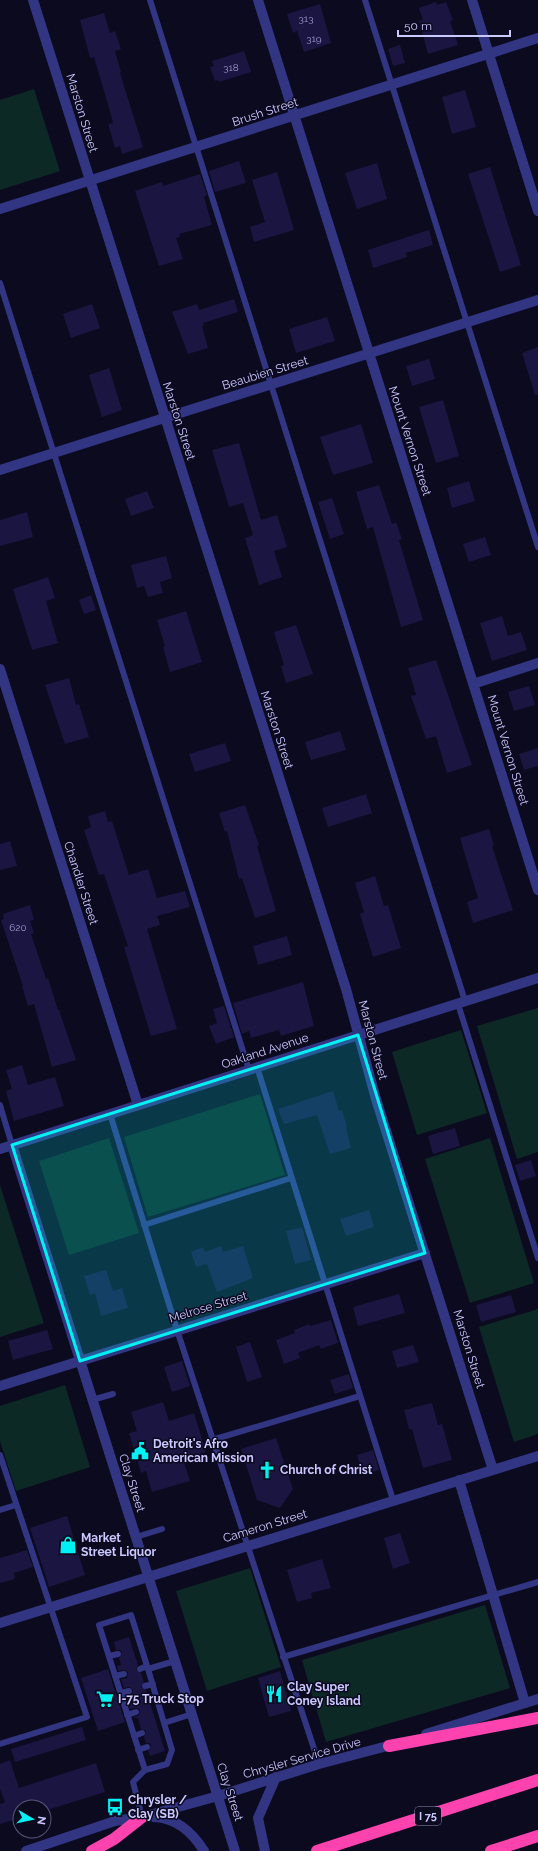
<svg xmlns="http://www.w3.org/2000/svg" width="538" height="1851" font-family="Raleway,sans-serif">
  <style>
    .green { fill: #0d2926 }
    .building { fill: #1a1541 }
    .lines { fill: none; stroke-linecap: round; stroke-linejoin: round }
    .service { stroke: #313582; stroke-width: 6 }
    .minor { stroke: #313582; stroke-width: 10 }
    .tertiary { stroke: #313582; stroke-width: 10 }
    .motorway { stroke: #ff43ae; stroke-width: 12 }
    .marked { fill: #00f1f3; fill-opacity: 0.2; stroke: #00f1f3; stroke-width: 3; stroke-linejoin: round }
    .labels { text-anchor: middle; stroke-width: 3; stroke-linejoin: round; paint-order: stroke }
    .number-label { font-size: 10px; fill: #9e9bd0 }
    .shield { fill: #0c0a1f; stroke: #918fbc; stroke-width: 1 }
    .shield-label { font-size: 11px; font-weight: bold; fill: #cac8ff }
    .street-label { font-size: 12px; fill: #cac8ff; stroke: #0c0a1f }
    .poi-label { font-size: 12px; font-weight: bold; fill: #cac8ff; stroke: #0c0a1f; text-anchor: start }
  </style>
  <rect width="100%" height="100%" fill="#0c0a1f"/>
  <!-- green -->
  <path class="green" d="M34,89L60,171L0,190V100Z
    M538,1008V1152L517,1159L477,1026Z
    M461,1030L487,1113L417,1135L392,1052Z
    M260,1094L285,1175L148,1217L124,1137Z
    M109,1138L139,1233L69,1255L39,1161Z
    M490,1138L534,1283L470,1303L425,1159Z
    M0,1185L44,1323L0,1337Z
    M538,1309V1434L514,1442L479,1327Z
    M65,1385L90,1467L16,1491L0,1441V1406Z
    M250,1568L281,1667L207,1691L176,1591Z
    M485,1605L510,1688L326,1742L302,1660Z"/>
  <!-- building -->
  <path class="building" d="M436,2L437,5L446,2L453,20L450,21L458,45L428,54L419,21L423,20L419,8Z
    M320,4L331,43L304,52L297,31L293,33L287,14Z
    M104,13L110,33L115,31L121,49L115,51L121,72L120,73L143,147L122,154L120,146L115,148L108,124L113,123L111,115L94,57L90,58L80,20Z
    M400,45L405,63L393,66L388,49Z
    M244,51L251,72L219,82L218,80L215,81L210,67L214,66L212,61Z
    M465,90L476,127L452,134L442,97Z
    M239,161L246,183L215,192L209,171Z
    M377,163L387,199L357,209L345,173Z
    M490,167L521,265L500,272L468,174Z
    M277,172L294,230L254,242L250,227L265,222L252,180Z
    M200,174L207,195L204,197L212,225L179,234L180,237L176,238L183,259L159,266L135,191L162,182L163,186Z
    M429,230L433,245L406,253L407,257L373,268L368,250Z
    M234,299L238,312L203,323L204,325L202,326L208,348L188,354L172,312L197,304L199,310Z
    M92,304L100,328L71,338L63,314Z
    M327,317L335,341L296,353L289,329Z
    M538,347V395H535L522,353Z
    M429,359L435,379L412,386L406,366Z
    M109,368L122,410L102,417L89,375Z
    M443,400L459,456L436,463L419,407Z
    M361,424L373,463L333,475L320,437Z
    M239,443L261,520L277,515L287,547L274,551L282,577L259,585L245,538L253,535L243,503L229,507L212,450Z
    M469,481L475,501L452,508L447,488Z
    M379,485L392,524L396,522L402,539L399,540L423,620L401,627L373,527L367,529L356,492Z
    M147,491L154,508L131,516L125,499Z
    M332,498L344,534L330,539L318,502Z
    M27,512L33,537L0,546V520Z
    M485,537L491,555L469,562L463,544Z
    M166,556L172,578L160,582L163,593L148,597L144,586L137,588L131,565Z
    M48,577L55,598L46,601L58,643L32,650L13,589Z
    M91,595L96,610L84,614L79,600Z
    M186,611L202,662L170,672L163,647L165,646L157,620Z
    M502,616L508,636L521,632L527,650L492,661L480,623Z
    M296,625L313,674L286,683L281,666L284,665L274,632Z
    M436,660L472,765L447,773L436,736L426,739L411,696L416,695L408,668Z
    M69,678L76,705L79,704L89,737L65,744L45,685Z
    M529,686L535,705L514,711L508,692Z
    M340,731L346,750L311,760L305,742Z
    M225,743L231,761L195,772L189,754Z
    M538,748V766L524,770L519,754Z
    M366,794L372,813L328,827L322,808Z
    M245,805L259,845L257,846L276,911L255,918L242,878L239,879L227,831L225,832L219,813Z
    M105,811L108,822L112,821L129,875L148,869L157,898L185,891L190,907L157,916L160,925L147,929L177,1029L151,1036L124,947L128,946L104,874L99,875L84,830L91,827L88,816Z
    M489,829L494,846H492L513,910L473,923L467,902L478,898L460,838Z
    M10,841L17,866L0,870V844Z
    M375,876L384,906L388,905L401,948L373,957L360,914L364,912L355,883Z
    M30,905L34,920L30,921L34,933L31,934L46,979L48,978L58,1010H59L76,1060L52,1067L34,1004L28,1006L22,986H23L1,920L4,919L3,914Z
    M287,936L292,955L258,965L253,946Z
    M303,982L314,1026L281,1036L279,1030L251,1038L249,1031L242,1034L233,1003Z
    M224,1006L234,1037L216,1044L209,1026L217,1023L213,1009Z
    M22,1065L28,1085L55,1077L64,1106L14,1121L6,1091L12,1089L6,1070Z
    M333,1091L339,1111L342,1110L347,1127H346L351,1148L330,1154L317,1115L284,1124L278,1109Z
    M455,1128L460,1146L433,1154L428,1136Z
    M531,1160L536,1176L520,1181L515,1165Z
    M369,1210L374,1227L346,1236L340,1219Z
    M302,1227L311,1260L295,1264L286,1231Z
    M221,1246L223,1252L243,1246L253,1278L217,1292L207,1264L196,1267L191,1252L203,1247L205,1252Z
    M106,1270L113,1291L122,1288L128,1308L101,1316L95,1293L90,1295L84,1276Z
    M399,1294L405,1313L358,1326L353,1307Z
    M511,1295L516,1312L481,1322L476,1305Z
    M331,1320L338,1343L321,1349L319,1345L298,1353L300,1358L284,1364L276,1340L295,1333L294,1330L309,1324L310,1326Z
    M47,1330L53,1349L13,1360L8,1341Z
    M250,1342L262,1377L247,1382L236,1347Z
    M413,1345L419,1362L397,1368L392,1351Z
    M182,1361L190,1386L172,1392L164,1367Z
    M349,1374L353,1388L335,1394L330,1380Z
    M163,1402L169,1421L194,1413L206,1452L183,1459L190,1481L152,1492L146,1471L141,1473L129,1433L137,1431L131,1412Z
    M432,1403L438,1425L442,1424L452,1460L423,1468L412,1429H409L404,1410Z
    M276,1438L293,1489L280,1508L257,1500L241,1449Z
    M373,1450L379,1470L363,1475L357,1455Z
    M67,1516L85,1575L49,1587L30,1528Z
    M400,1533L410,1563L393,1569L384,1538Z
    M27,1550L33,1567L14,1573L15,1579L0,1583V1558Z
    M322,1559L331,1588L311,1593L312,1598L297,1602L287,1570Z
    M129,1637L138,1665L136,1670L141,1673L144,1682L141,1687L146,1690L165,1751L150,1756L148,1751L151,1746L150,1743H146L144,1737L146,1731L141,1729L138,1718H133L139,1715L140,1710L137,1708L130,1709L126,1696L132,1694L133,1690L130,1687L124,1688L121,1679L127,1678L128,1673L125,1670L118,1671L117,1666L121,1665L119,1658L122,1653L120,1650H116L114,1642Z
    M108,1669L125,1722L98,1731L81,1678Z
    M280,1671L291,1711L269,1717L258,1678Z
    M82,1727L86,1740L15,1762L11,1749Z
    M10,1760L19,1788L96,1763L105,1792L44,1811V1807H20V1818L0,1824V1804L5,1802L0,1789V1764Z"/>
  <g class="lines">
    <!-- service -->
    <path class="service" d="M150,0L465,1001
      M365,0L538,547
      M0,283L249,1070
      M458,1004L538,1258
      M257,1067L393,1500
      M0,1105L12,1145
      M110,1114L177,1330L319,1764
      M144,1225L291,1178
      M92,1400L113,1394
      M212,1440L360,1396
      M0,1455L87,1717L0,1744
      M0,1510L16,1505
      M136,1537L162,1529
      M109,1656L118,1654
      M283,1657L538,1582
      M140,1669L147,1666
      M148,1669L172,1750L167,1764L145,1770L99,1625L131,1615L148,1669L175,1661
      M115,1676L124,1674
      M145,1686L153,1684
      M121,1693L129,1691
      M127,1715L136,1712
      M164,1723L192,1714
      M134,1736L142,1733
      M138,1750L147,1747
      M142,1817L133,1782L145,1770"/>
    <!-- minor -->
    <path class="minor" d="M33,0L346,989L376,1099L493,1470
      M258,0L538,890
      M472,0L538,211
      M0,470L538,300
      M0,669L138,1105
      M473,684L538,663
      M0,1386L425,1253
      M459,1480L525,1703
      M0,1623L538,1456"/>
    <!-- tertiary -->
    <path class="tertiary" d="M0,209L538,38
      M12,1145L235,1851
      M0,1149L538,978
      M426,1734L538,1699
      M154,1817C177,1818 192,1832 204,1851
      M26,1851L115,1821L142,1817L218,1796L319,1764L395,1744
      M265,1851L258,1818L276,1777"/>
    <!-- motorway -->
    <path class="motorway" d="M389,1746L538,1718
      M92,1851L114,1839L142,1817
      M317,1851L538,1780
      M491,1851L538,1836"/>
  </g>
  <!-- marked area -->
  <path class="marked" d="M358,1035L425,1253L80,1361L12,1145Z"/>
  <!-- icons -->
  <defs>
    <g id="civic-bare" transform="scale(1.38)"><path d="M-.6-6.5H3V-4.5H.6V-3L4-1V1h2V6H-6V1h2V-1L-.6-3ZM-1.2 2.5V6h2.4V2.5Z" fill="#00f1f3" stroke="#0c0a1f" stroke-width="2.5" paint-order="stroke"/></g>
    <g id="church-bare" transform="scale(1.38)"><path d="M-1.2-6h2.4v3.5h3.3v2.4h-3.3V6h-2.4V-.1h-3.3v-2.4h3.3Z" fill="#00f1f3" stroke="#0c0a1f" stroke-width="2.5" paint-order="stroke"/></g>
    <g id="shop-bare" transform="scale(1.38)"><path d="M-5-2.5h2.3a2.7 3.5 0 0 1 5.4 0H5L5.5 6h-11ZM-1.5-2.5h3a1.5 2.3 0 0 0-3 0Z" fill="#00f1f3" stroke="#0c0a1f" stroke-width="2.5" paint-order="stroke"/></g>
    <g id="restaurant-bare" transform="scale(1.38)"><path d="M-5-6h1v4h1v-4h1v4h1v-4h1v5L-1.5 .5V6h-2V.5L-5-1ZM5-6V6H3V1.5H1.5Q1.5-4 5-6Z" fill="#00f1f3" stroke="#0c0a1f" stroke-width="2.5" paint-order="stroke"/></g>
    <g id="supermarket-bare" transform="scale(1.38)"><path d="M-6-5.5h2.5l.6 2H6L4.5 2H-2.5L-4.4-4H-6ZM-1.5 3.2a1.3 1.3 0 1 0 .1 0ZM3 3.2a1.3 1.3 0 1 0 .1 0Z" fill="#00f1f3" stroke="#0c0a1f" stroke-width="2.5" paint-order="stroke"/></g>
    <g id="bus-bare" transform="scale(1.38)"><path d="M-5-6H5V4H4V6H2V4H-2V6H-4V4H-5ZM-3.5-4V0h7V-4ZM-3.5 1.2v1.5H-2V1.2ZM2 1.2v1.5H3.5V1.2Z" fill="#00f1f3" stroke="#0c0a1f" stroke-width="2.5" paint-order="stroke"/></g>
  </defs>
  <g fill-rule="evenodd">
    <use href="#civic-bare" x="140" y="1451"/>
    <use href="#church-bare" x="267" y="1470"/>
    <use href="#shop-bare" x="68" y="1545"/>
    <use href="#restaurant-bare" x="274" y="1694"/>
    <use href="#supermarket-bare" x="105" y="1699"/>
    <use href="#bus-bare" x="115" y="1807"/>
  </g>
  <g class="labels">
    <!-- number labels -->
    <g class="number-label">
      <text x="306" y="22">313</text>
      <text x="314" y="42">319</text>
      <text x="231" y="71">318</text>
      <text x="18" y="931">620</text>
    </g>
    <!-- shield labels -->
    <rect class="shield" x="415" y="1807" width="26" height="18" rx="3"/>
    <g class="shield-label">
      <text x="428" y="1820">I 75</text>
    </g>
    <!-- street labels -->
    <g class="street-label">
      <text transform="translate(265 112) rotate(-18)" y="4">Brush Street</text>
      <text transform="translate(82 113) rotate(73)" y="4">Marston Street</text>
      <text transform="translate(265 373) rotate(-17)" y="4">Beaubien Street</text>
      <text transform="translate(179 421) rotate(72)" y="4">Marston Street</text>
      <text transform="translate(410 441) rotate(72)" y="4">Mount Vernon Street</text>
      <text transform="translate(277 730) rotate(72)" y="4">Marston Street</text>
      <text transform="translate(508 750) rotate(73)" y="4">Mount Vernon Street</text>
      <text transform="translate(81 883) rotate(72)" y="4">Chandler Street</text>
      <text transform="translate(373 1040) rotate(75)" y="4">Marston Street</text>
      <text transform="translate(265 1051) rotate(-18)" y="4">Oakland Avenue</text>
      <text transform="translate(208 1307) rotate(-17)" y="4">Melrose Street</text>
      <text transform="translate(469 1349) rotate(73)" y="4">Marston Street</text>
      <text transform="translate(132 1483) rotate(72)" y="4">Clay Street</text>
      <text transform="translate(265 1526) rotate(-17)" y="4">Cameron Street</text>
      <text transform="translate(302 1758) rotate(-16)" y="4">Chrysler Service Drive</text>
      <text transform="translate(230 1792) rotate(72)" y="4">Clay Street</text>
    </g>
    <!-- poi labels -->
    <g class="poi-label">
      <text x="153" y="1448">Detroit's Afro<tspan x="153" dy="14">American Mission</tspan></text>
      <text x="280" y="1474">Church of Christ</text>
      <text x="81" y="1542">Market<tspan x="81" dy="14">Street Liquor</tspan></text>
      <text x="287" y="1691">Clay Super<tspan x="287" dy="14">Coney Island</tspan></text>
      <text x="118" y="1703">I-75 Truck Stop</text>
      <text x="128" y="1804">Chrysler /<tspan x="128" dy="14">Clay (SB)</tspan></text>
    </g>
  </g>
  <!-- north arrow -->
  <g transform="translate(32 1819) rotate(99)"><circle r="19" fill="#0c0a1f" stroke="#585679"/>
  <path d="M0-3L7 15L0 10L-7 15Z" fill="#00f1f3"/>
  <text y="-6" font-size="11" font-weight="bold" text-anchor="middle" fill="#cac8ff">N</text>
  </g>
  <!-- scale -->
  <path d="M398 30v6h112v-6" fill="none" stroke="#cac8ff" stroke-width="2"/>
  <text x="404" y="30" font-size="12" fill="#cac8ff" stroke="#0c0a1f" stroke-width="3" paint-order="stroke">50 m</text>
</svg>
